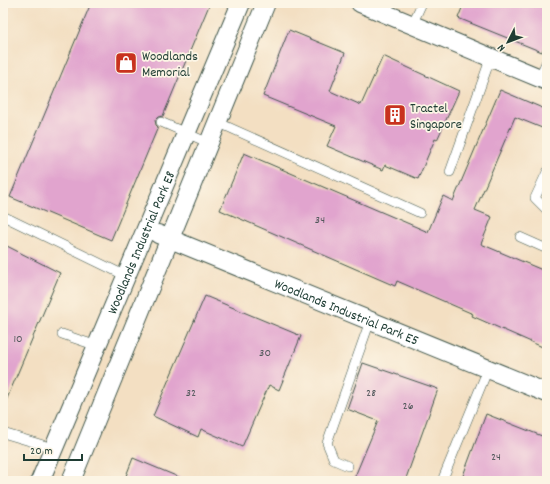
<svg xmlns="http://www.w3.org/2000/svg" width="550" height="484" font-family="Dekko,sans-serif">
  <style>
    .building { fill: #e1a4ce }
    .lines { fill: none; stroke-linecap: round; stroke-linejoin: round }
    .lane-casing { stroke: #3f5549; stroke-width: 10 }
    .street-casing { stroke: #3f5549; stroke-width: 20 }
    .lane { stroke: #fff; stroke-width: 9 }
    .street { stroke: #fff; stroke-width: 18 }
    .labels { text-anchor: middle; stroke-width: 3.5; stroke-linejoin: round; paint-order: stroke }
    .number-label { font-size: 12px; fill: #50575a }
    .poi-label { font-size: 14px; fill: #1f3d34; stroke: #fcf5e5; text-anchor: start }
    .street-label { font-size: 14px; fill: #1f3d34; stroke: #fcf5e5 }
  </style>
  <rect width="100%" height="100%" fill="#fcf5e5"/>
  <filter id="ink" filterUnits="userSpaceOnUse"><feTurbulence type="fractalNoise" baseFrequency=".025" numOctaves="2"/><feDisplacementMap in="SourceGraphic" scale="8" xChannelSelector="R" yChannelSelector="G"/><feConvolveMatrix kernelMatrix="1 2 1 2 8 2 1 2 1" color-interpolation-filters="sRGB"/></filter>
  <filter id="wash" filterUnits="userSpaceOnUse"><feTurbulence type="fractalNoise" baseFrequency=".012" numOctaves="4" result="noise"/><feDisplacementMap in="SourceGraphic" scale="16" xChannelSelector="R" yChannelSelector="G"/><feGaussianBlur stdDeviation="0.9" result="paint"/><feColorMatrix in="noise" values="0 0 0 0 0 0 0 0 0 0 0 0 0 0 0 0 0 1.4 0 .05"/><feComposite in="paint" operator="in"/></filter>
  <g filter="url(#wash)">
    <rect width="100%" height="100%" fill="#f3dfc2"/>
    <g id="blocks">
      <!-- building -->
      <path class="building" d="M91,3H210L163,116L158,117L155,120L156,125L158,127L111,240L10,197Z
        M464,3H547V39L542,52L458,18Z
        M289,30L345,53L330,91L361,105L383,56L459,91L437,140L435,139L418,179L385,165L383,170L327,146L336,126L263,96Z
        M500,90L547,110V130L515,117L475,210L492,217L481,244L547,272V349L472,316L473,314L397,281L395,286L220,210L244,153L428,232L443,196L453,201Z
        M3,244L60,273L3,408Z
        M205,296L301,336L279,390L269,385L242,447L201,429L198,437L153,416Z
        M363,363L438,389L405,481H353L378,421L347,409Z
        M486,414L547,438V481H461Z
        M133,458L188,481H124Z"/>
    </g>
  </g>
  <g filter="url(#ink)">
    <use href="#blocks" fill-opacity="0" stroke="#3f5549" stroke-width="1"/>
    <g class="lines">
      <!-- lane casing -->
      <g class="lane-casing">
        <path id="lane" d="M412,25L422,3
          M539,78L547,61
          M161,122L209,143
          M217,122L420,213
          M450,172L491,57
          M547,172L535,198L547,210
          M3,216L126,276
          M520,237L547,249
          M62,334L97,346
          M3,433L53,448
          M348,466L334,460L327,443L370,321
          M442,481L488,369"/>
      </g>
      <!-- street casing -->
      <g class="street-casing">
        <g id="street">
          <path d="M360,3L547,81"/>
          <path id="s1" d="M158,234L547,393"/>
          <path id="s2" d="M40,481L241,3"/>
          <path d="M71,481L266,3"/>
        </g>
      </g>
      <!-- lane -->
      <use href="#lane" class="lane"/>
      <!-- street -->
      <use href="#street" class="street"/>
    </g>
  </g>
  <!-- icons -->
  <defs>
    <g id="shop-square" transform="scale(1.15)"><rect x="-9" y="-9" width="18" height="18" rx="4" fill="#c8321e" stroke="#fcf5e5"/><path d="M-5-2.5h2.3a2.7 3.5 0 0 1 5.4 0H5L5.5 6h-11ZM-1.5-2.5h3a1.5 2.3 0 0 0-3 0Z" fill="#fff"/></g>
    <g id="building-square" transform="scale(1.15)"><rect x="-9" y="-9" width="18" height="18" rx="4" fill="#c8321e" stroke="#fcf5e5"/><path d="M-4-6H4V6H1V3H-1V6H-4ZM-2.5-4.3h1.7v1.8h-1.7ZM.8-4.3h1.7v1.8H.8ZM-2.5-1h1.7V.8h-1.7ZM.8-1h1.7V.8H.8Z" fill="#fff"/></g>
  </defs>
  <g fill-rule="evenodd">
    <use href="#shop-square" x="126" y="63"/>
    <use href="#building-square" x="395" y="115"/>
  </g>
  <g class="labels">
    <!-- number labels -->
    <g class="number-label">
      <text x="320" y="223">34</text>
      <text x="18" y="342">10</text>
      <text x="265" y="356">30</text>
      <text x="191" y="396">32</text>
      <text x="371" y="396">28</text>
      <text x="408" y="409">26</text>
      <text x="496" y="460">24</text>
    </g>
    <!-- poi labels -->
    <g class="poi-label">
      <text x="142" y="60">Woodlands<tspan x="142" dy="16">Memorial</tspan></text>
      <text x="410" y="112">Tractel<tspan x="410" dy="16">Singapore</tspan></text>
    </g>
    <!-- street labels -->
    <g class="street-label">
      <text dy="5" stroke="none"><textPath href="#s2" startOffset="259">Woodlands Industrial Park E8</textPath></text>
      <text dy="5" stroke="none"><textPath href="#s1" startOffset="204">Woodlands Industrial Park E5</textPath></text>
    </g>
  </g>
  <!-- margin -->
  <rect width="550" height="484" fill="none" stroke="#fcf5e5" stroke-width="16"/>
  <!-- north arrow -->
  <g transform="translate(508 42) rotate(228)" stroke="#fcf5e5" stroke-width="3" paint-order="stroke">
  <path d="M0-3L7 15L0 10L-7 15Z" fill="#1f3d34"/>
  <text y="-6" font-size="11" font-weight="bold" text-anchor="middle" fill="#1f3d34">N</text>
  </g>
  <!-- scale -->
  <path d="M24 454v6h58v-6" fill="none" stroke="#1f3d34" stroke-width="2"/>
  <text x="30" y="454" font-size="12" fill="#1f3d34" stroke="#fcf5e5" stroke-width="3" paint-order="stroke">20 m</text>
</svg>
